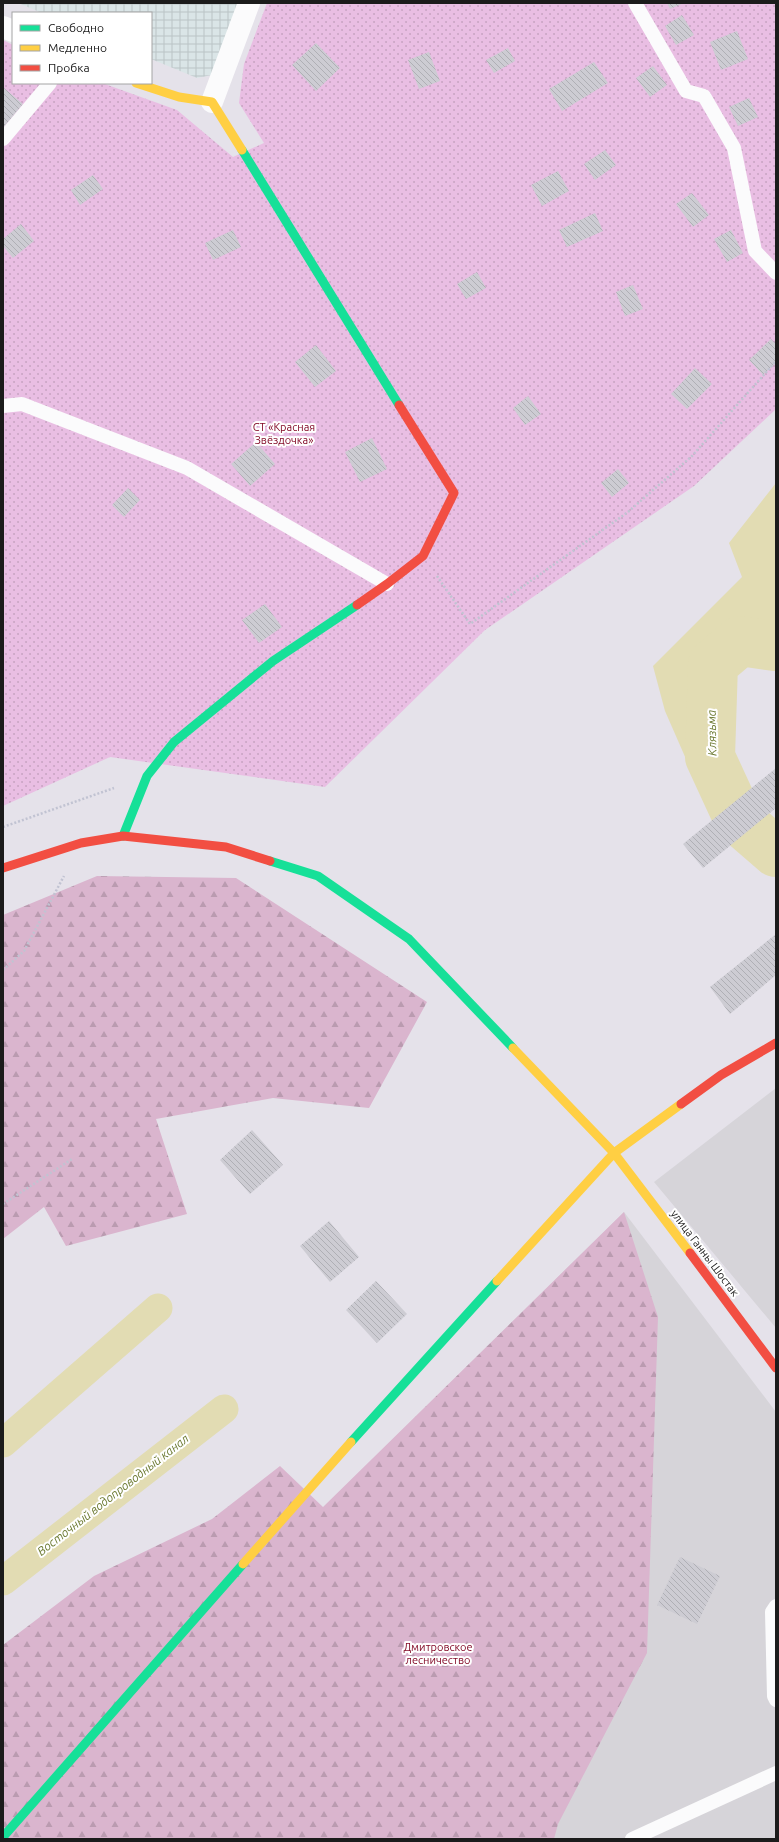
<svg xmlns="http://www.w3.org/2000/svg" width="779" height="1842" font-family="Ubuntu,sans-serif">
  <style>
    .residential { fill: #d6d4d9 }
    .industrial { fill: url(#industrial-grid) }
    .forest { fill: url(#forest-firs) }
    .garden { fill: url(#garden-dots) }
    .water { fill: #e2dcb3 }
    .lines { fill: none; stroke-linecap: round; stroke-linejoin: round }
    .canal { stroke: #e2dcb3; stroke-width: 29 }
    .river { stroke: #e2dcb3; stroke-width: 50 }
    .building { fill: url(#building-back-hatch) }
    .path { stroke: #c1c3d2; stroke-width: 2.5; stroke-dasharray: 2 2; stroke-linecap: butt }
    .lane { stroke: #fbfbfc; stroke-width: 14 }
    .street { stroke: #fbfbfc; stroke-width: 22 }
    .fast { stroke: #16e098; stroke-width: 9 }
    .slow { stroke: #ffcf43; stroke-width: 9 }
    .jam { stroke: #f24e42; stroke-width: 9 }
    .labels { text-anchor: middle; stroke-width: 4; stroke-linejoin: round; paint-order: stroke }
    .park-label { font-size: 11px; fill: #7f0320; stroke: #fff }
    .street-label { font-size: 11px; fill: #1b1b1b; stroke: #fff }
    .water-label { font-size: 12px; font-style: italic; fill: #6b7930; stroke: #fff }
  </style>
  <defs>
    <pattern id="industrial-grid" width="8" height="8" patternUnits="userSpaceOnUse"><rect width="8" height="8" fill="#dae5e7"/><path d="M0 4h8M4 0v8" fill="none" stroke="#bac4c6"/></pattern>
    <pattern id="forest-firs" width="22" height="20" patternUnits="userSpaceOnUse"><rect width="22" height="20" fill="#dab5ce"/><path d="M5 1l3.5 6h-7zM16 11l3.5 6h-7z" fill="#ba9bb0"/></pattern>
    <pattern id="garden-dots" width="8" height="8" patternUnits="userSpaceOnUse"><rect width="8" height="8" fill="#e9bee3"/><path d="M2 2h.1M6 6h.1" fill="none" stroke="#c7a3c2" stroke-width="1.8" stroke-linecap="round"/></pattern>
    <pattern id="building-back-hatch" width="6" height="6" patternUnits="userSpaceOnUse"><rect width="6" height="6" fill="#cdccd3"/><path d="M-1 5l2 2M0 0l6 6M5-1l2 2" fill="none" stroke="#afafb5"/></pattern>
  </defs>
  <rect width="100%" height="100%" fill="#e5e2ea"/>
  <!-- residential -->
  <path class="residential" d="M776,1088V1328L654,1182Z
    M624,1212L776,1412V1839H51L323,1508Z"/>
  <!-- industrial -->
  <path class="industrial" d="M18,3H241L217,74L197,78L151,59V13H42Z"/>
  <!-- forest -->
  <path class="forest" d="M97,876L236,878L427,1002L369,1108L273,1098L156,1119L187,1214L66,1246L44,1207L3,1239V915Z
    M624,1212L658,1317L647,1653L558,1824L554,1839H3V1645L94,1576L212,1519L280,1466L323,1507Z"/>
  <!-- garden -->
  <path class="garden" d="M267,3H776V409L694,486L485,630L325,787L110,757L3,806V40L13,45V83H102L177,110L233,157L264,143L239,103L244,64Z"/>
  <!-- water -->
  <path class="water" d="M776,483V660L739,657L723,677L728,755L686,759L665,711L653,666L742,577L729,543Z"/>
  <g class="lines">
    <!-- canal -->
    <path class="canal" d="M3,1443L158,1308
      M3,1581L224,1409"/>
    <!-- river -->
    <path class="river" d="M776,644L775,646L740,641L713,664L710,757L739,820L776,852"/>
  </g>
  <!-- building -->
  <path class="building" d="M667,3H684L670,9Z
    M682,15L694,35L676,45L665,26Z
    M737,31L748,59L721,70L710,42Z
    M316,43L340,68L316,91L292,65Z
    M508,48L515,61L494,73L486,60Z
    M429,52L440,81L419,89L408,60Z
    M594,62L608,83L562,111L549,89Z
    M653,66L667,85L650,97L636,78Z
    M4,88L23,104L3,128V89Z
    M749,98L758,117L738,126L729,107Z
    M605,150L616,165L595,180L584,164Z
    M558,171L569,191L542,206L531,185Z
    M93,175L103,189L80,205L71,190Z
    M692,193L709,215L693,227L676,204Z
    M595,213L603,231L567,247L559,230Z
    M21,224L34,241L13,258L3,246V239Z
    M233,230L241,247L213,260L205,243Z
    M731,230L743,253L727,262L714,239Z
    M477,272L486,288L466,299L457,284Z
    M633,285L643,309L625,316L616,292Z
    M771,339L776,344V363L763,375L749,360Z
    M316,345L336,371L315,387L295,362Z
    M695,368L712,384L687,409L671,394Z
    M528,396L541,414L525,425L513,408Z
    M372,438L387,469L360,482L345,452Z
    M256,442L275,464L250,486L231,464Z
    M618,469L629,483L612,497L601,483Z
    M128,488L140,500L124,517L112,505Z
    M265,604L282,627L259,643L242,620Z
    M776,768V808L703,868L683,844Z
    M776,934V975L730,1014L710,987Z
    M252,1130L283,1165L250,1194L220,1160Z
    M329,1221L359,1257L330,1282L300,1246Z
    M376,1281L407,1314L377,1343L346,1310Z
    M680,1557L720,1576L697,1624L657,1605Z"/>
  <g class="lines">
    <!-- path -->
    <path class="path" d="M437,576L470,624L628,512L692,456L776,361
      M3,827L114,788
      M3,970L24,951L64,876
      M3,1204L72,1159"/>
    <!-- lane -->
    <path class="lane" d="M635,3L686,91L704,96L734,148L755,251L776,273
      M3,139L50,83
      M3,406L22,404L187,468L387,584
      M776,1606L772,1612L774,1696L776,1700
      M632,1839L776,1773"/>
    <!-- street -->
    <path class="street" d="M3,27L13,31
      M212,102L249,3"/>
    <!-- fast -->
    <path class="fast" d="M242,150L399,405
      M123,836L147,776L174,742L273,661L357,605
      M270,861L318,876L409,939L513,1048
      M351,1442L497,1281
      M3,1837L243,1564"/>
    <!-- slow -->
    <path class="slow" d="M136,83L179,97L212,102L242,150
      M513,1048L614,1153L690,1253
      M497,1281L614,1153L681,1104
      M243,1564L351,1442"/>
    <!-- jam -->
    <path class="jam" d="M357,605L387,584L423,556L454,493L399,405
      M3,868L81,843L123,836L226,847L270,861
      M681,1104L721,1075L776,1043
      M690,1253L776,1368"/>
  </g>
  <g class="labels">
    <!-- park labels -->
    <g class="park-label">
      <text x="284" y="431">СТ «Красная<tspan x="284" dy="13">Звёздочка»</tspan></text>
      <text x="438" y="1651">Дмитровское<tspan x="438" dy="13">лесничество</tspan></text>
    </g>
    <!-- street labels -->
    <g class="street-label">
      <text transform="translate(705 1253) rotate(53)" y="4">улица Ганны Шостак</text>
    </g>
    <!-- water labels -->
    <g class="water-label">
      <text transform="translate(712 733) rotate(-91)" y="4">Клязьма</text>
      <text transform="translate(113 1495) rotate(-38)" y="4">Восточный водопроводный канал</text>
    </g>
  </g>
  <!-- border -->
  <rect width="779" height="1842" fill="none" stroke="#1b1b1b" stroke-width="8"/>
  <!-- legend -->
  <rect x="12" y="12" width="140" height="72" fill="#ffffff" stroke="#a4a4a4"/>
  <rect x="20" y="25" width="20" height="6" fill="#16e098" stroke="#a4a4a4"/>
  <text x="48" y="32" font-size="12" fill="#1b1b1b">Свободно</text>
  <rect x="20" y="45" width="20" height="6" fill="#ffcf43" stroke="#a4a4a4"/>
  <text x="48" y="52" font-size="12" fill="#1b1b1b">Медленно</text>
  <rect x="20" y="65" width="20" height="6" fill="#f24e42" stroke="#a4a4a4"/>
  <text x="48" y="72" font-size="12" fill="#1b1b1b">Пробка</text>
</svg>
